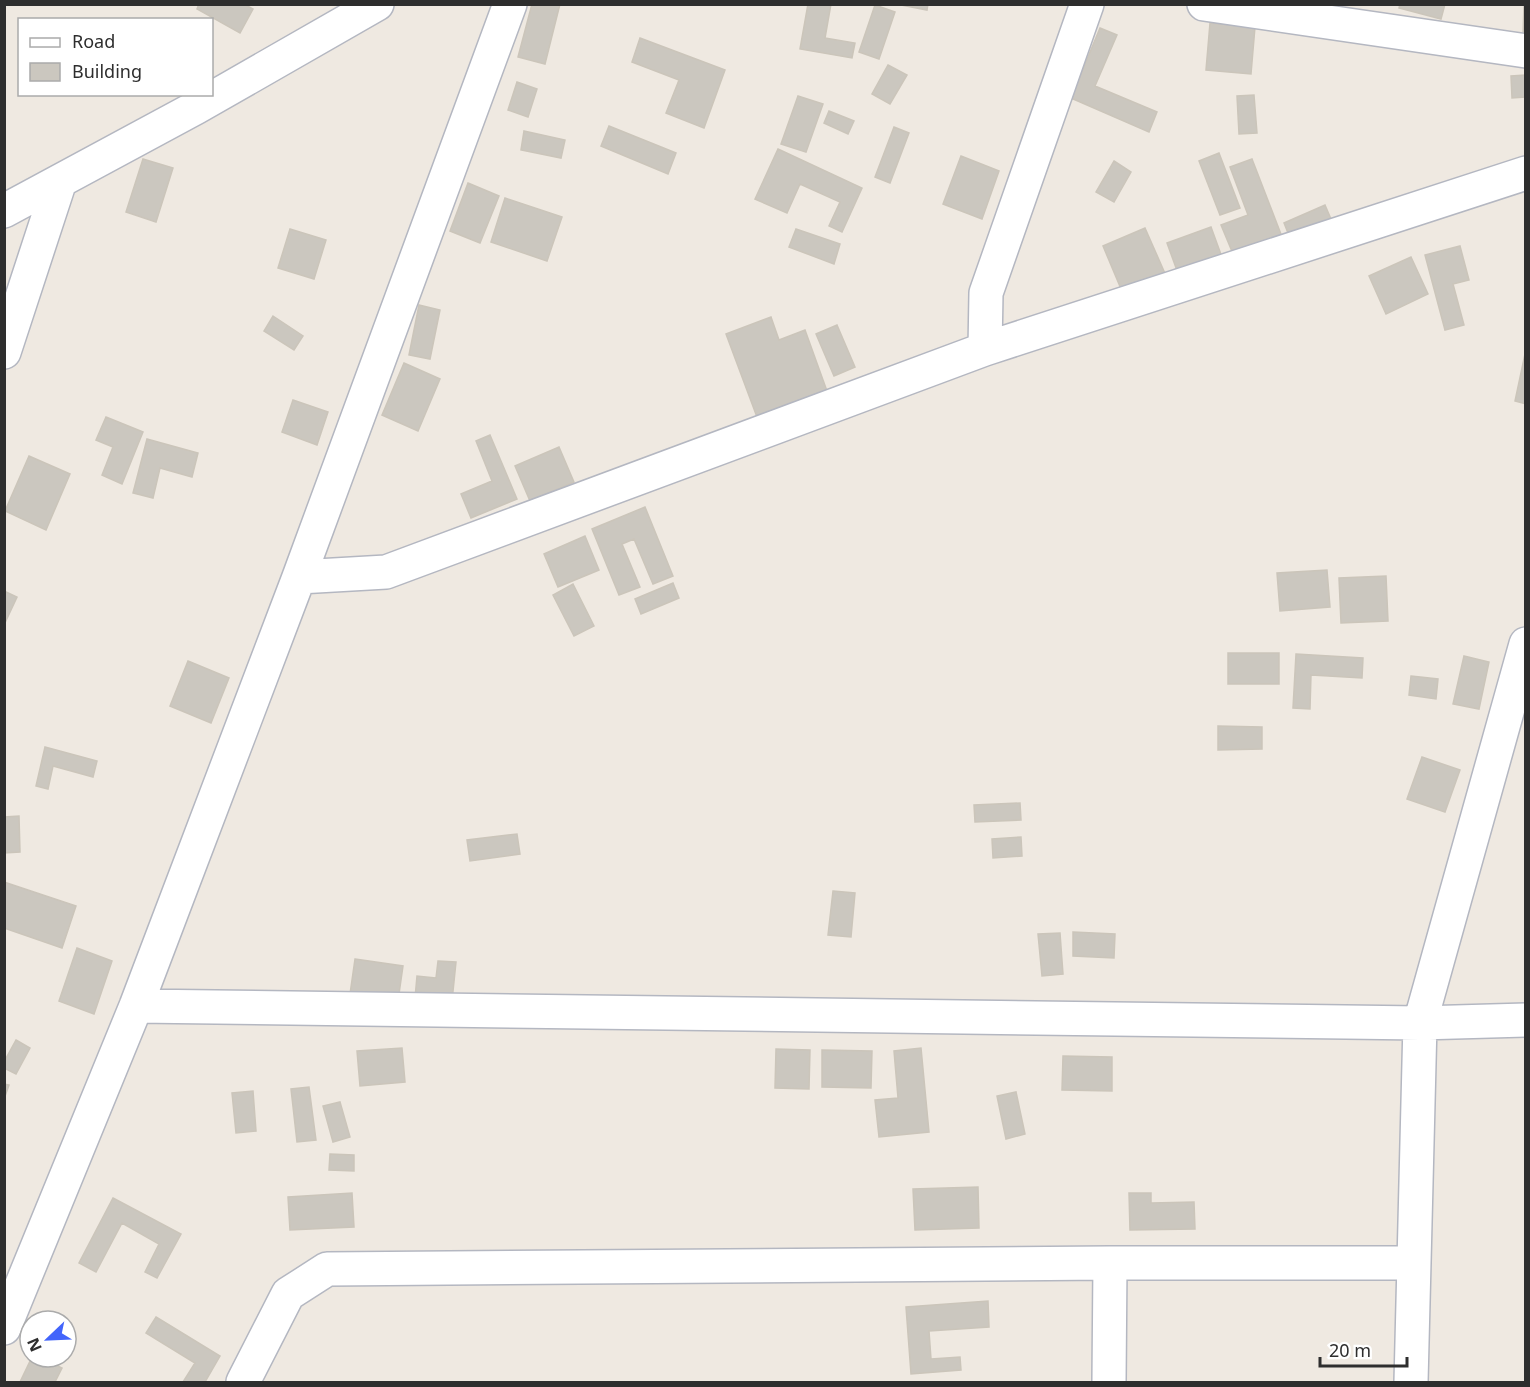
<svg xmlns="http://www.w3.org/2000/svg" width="1530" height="1387" font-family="'Noto Sans',sans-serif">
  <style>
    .building { fill: #cbc7bf; stroke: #cbc5ba; stroke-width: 1.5 }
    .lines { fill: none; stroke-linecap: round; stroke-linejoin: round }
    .minor-casing { stroke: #b4b7c1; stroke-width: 36 }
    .minor { stroke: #fff; stroke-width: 33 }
  </style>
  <rect width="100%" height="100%" fill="#efe9e1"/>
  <!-- building -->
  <path class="building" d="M199,4H244L253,9L240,33L197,9Z
    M532,4H560L545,64L518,57Z
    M808,4H831L825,38L855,43L852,58L800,49Z
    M896,4H928L927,10Z
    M1400,4H1445L1441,19L1399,8Z
    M1524,4H1526V37H1523Z
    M875,5L895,12L879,59L859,52Z
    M1210,23L1255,27L1251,74L1206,70Z
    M1100,28L1117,35L1095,86L1157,112L1149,132L1071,98Z
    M640,38L725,70L704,128L666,113L679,80L632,62Z
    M888,65L907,75L890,104L872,94Z
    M1526,75V97L1512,98L1511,76Z
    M517,82L537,89L528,117L508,110Z
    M1254,95L1257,133L1239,134L1237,96Z
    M798,96L823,104L806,152L781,144Z
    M829,111L854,121L848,134L824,123Z
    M609,126L676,153L668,174L601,146Z
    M894,127L909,133L890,183L875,177Z
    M524,131L565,140L561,158L521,150Z
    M778,149L862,188L842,232L829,226L840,202L800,184L787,213L755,199Z
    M1219,153L1240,208L1220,215L1199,161Z
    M961,156L999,171L982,219L943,204Z
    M143,159L173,168L156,222L126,212Z
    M1252,159L1284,242L1236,261L1221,225L1248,215L1230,167Z
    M1114,161L1131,172L1114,202L1096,192Z
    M468,183L499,196L480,243L450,231Z
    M505,198L562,217L547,261L491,242Z
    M1325,205L1334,226L1292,243L1284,223Z
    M1211,227L1223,260L1179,276L1167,243Z
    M1145,228L1167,278L1124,296L1103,246Z
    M290,229L326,240L314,279L278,268Z
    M796,229L840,244L834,264L789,247Z
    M1460,246L1469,280L1453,284L1464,325L1445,330L1425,255Z
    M1411,257L1428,294L1386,314L1369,276Z
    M419,305L440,310L430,359L409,355Z
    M273,316L303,336L294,350L264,331Z
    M771,317L779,340L805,330L827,391L757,417L726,334Z
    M837,325L855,367L834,376L816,334Z
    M1525,354H1526V404L1515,401Z
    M404,363L440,379L418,431L382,415Z
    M293,400L328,412L317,445L282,432Z
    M106,417L143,432L122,484L102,475L113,447L96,440Z
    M490,435L517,499L471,518L461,494L492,481L476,441Z
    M147,439L198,453L192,477L160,468L153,498L133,493Z
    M559,447L574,482L530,501L515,466Z
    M29,456L70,474L46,530L5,511Z
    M645,507L673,576L653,584L634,539L622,544L640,587L619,595L592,529Z
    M585,536L599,570L558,587L544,554Z
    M1327,570L1330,607L1280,611L1277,573Z
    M1386,576L1388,621L1341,623L1339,578Z
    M673,583L679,598L641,614L635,599Z
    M573,584L594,626L574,636L553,595Z
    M4,591L17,597L4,625Z
    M1228,653H1279V684H1228Z
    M1296,654L1363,658L1362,678L1311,675L1310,709L1293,708Z
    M1464,656L1489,662L1479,709L1453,704Z
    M188,661L229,678L211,723L170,706Z
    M1411,676L1438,679L1436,699L1409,695Z
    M1218,726L1262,727V749L1218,750Z
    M45,747L97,761L93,777L53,766L48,789L36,786Z
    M1422,757L1460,770L1445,812L1407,799Z
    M1020,803L1021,820L975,822L974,805Z
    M19,816L20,852L4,853V817Z
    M517,834L520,854L470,861L467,840Z
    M1021,837L1022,856L993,858L992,839Z
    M4,882L76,906L62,948L4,928Z
    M833,891L855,893L851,937L828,935Z
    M1073,932L1115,934L1114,958L1073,956Z
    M1060,933L1063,974L1042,976L1038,934Z
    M77,948L112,961L94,1014L59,1001Z
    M355,959L403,966L398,1001L350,994Z
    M438,961L456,962L452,1001L415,998L417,976L436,978Z
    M16,1040L30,1048L16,1074L4,1068V1062Z
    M402,1048L405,1082L360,1086L357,1051Z
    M921,1048L929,1132L879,1137L875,1100L898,1098L894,1051Z
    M776,1049L810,1050L809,1089L775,1088Z
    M822,1050L872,1051L871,1088L822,1087Z
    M1063,1056L1112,1057V1091L1062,1090Z
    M4,1084L9,1085L4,1099Z
    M309,1087L316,1140L297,1142L291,1089Z
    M253,1091L256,1131L236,1133L232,1093Z
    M1016,1092L1025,1134L1006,1139L997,1096Z
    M340,1102L350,1137L333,1142L323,1106Z
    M330,1154L354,1155V1171L329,1170Z
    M978,1187L979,1228L915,1230L913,1189Z
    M352,1193L354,1227L290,1230L288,1197Z
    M1129,1193H1151V1203L1194,1202L1195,1229L1130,1230Z
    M113,1198L181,1234L157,1278L145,1272L159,1244L122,1223L96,1272L79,1263Z
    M988,1301L989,1327L929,1331L931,1359L960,1357L961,1370L911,1374L906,1307Z
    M156,1317L220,1356L205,1382H183L195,1363L146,1333Z
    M32,1357H40L62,1368L55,1382H20Z"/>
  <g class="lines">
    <!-- minor casing -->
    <g class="minor-casing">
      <path id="minor" d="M1204,4L1526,51
        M4,211L197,107L377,4
        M985,349L986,293L1087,4
        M4,352L60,181
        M299,577L386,572L985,349L1526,173
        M136,1006L1420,1023L1526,1020
        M4,1328L136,1006L299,577L510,4
        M243,1382L288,1294L327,1269L1110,1263H1414
        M1109,1382L1110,1263
        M1411,1382L1420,1023L1526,644"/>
    </g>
    <!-- minor -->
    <use href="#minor" class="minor"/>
  </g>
  <!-- border -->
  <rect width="1530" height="1387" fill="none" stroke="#2e2e2e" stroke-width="12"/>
  <!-- legend -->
  <rect x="18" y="18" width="195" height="78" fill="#ffffff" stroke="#ababab" stroke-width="1.5"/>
  <rect x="30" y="38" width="30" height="9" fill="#ffffff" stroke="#ababab" stroke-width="1.5"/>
  <text x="72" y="48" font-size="18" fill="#2e2e2e">Road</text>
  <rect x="30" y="63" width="30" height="18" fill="#cbc7bf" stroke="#ababab" stroke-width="1.5"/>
  <text x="72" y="78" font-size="18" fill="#2e2e2e">Building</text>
  <!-- north arrow -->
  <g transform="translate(48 1339) rotate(247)"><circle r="28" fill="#ffffff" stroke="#ababab" stroke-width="1.5"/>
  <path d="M0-4.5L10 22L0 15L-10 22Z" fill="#4264fb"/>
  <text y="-9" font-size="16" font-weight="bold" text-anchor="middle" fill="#2e2e2e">N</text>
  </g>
  <!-- scale -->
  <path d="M1320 1357v9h87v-9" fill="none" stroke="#2e2e2e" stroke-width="3"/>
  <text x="1329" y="1357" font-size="18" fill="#2e2e2e" stroke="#ffffff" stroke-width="4.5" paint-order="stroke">20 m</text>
</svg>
